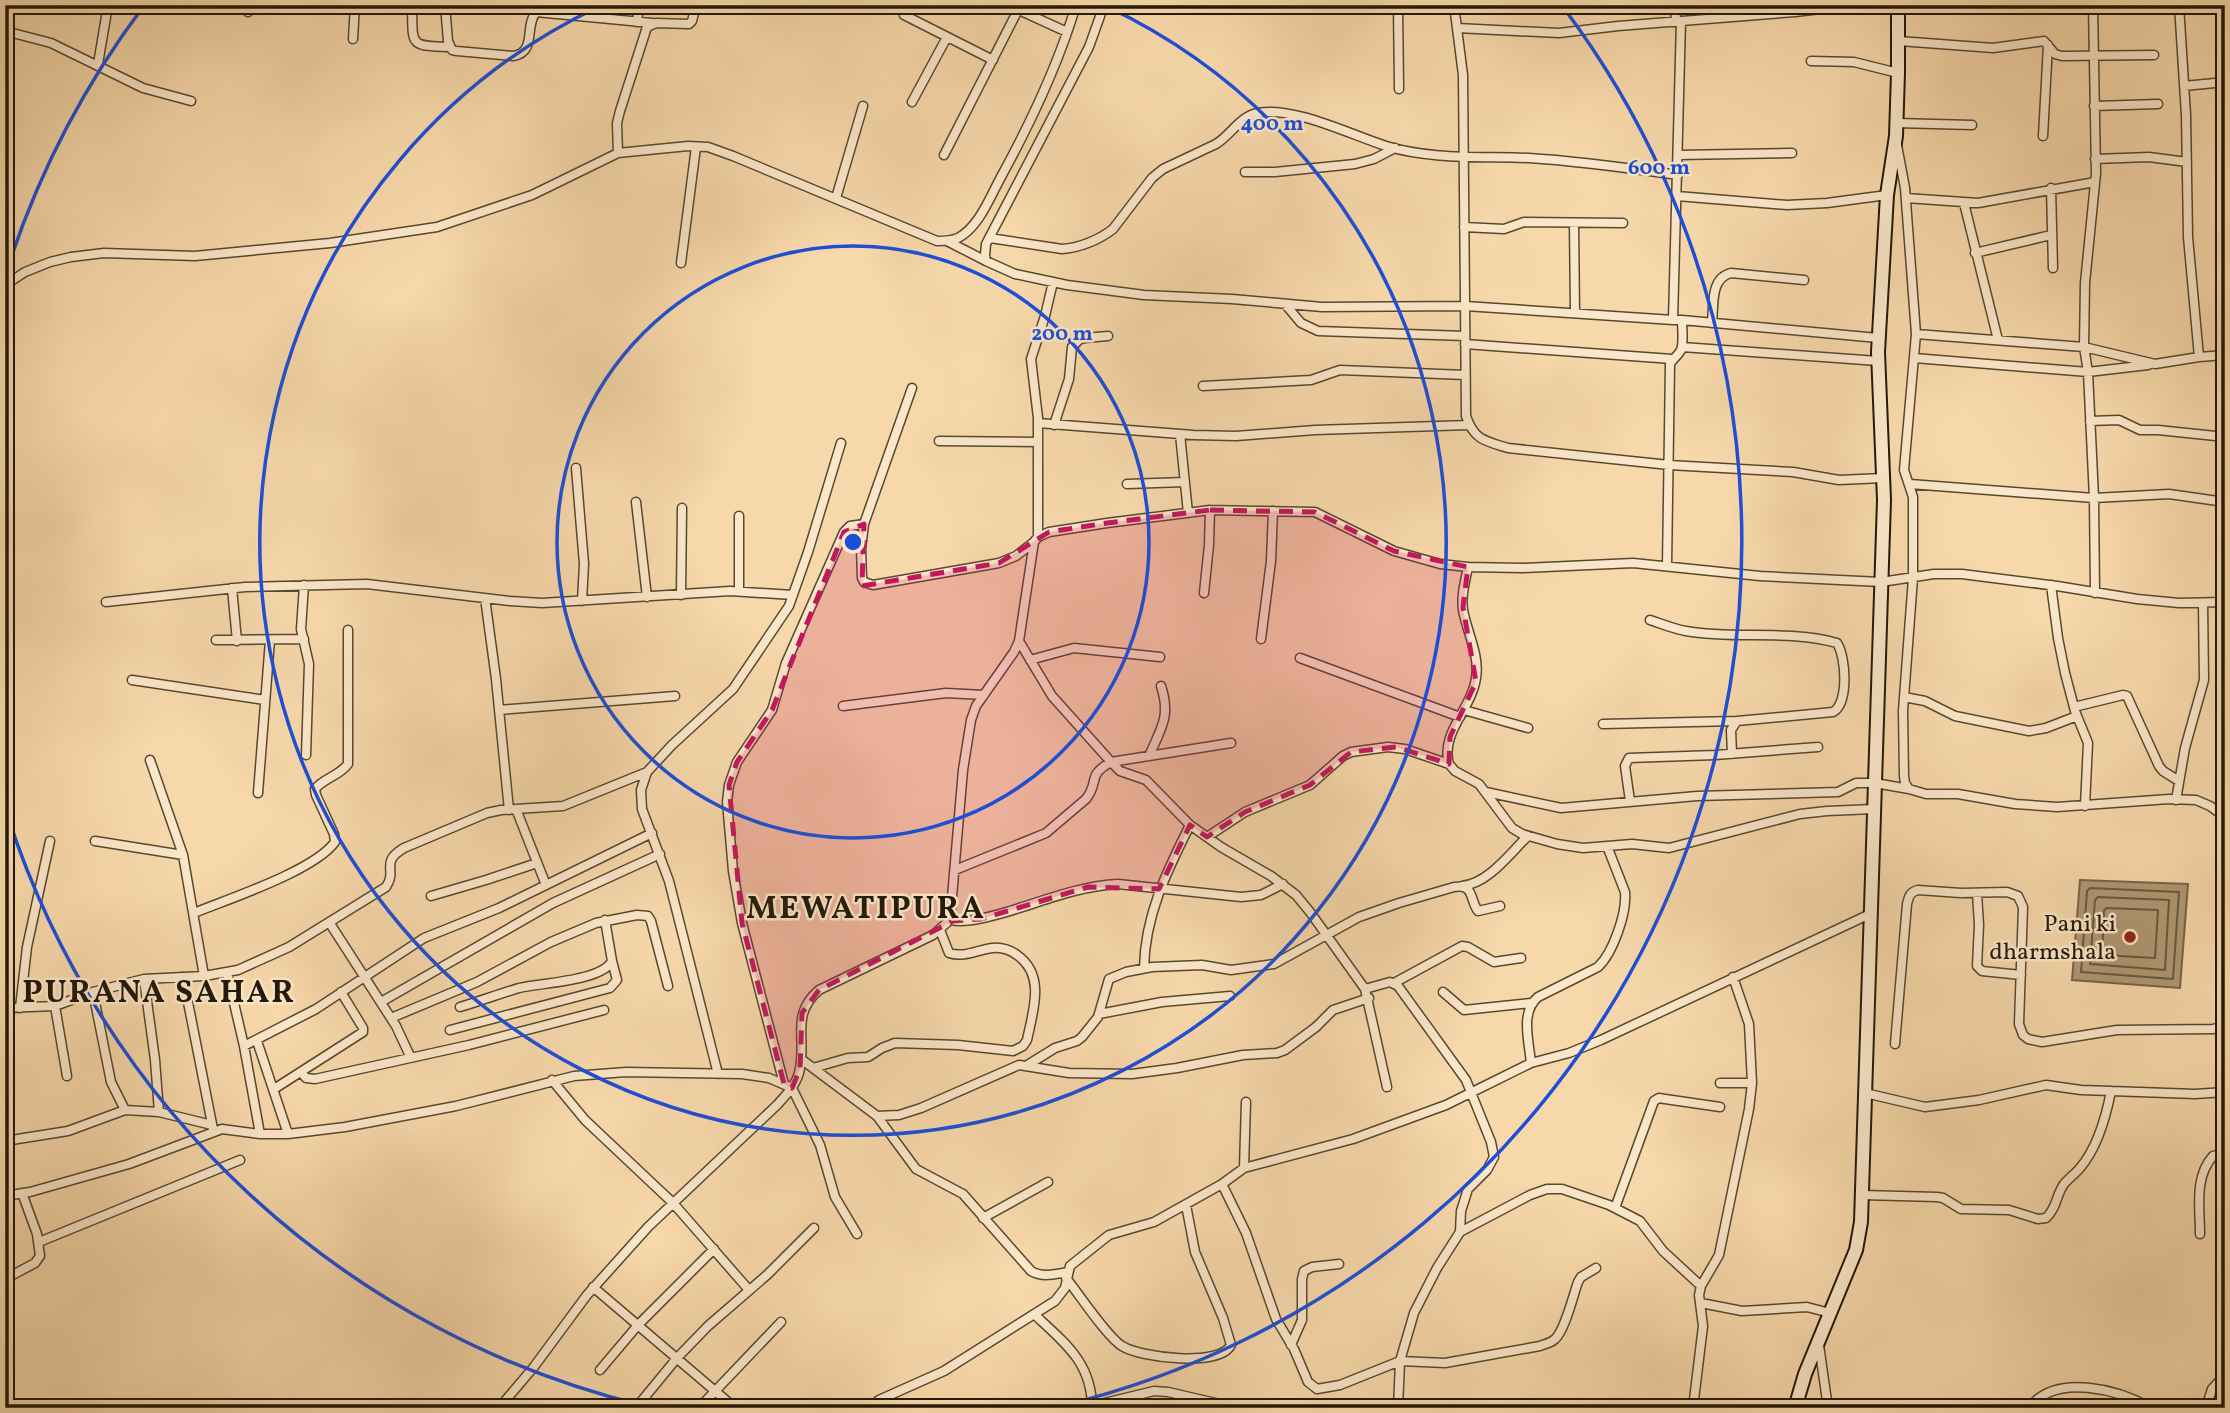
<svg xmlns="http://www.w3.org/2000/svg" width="2230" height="1413" font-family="Vollkorn,serif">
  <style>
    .water { fill: #af9773; stroke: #776449; stroke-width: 2 }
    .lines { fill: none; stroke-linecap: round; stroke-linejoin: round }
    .shore { stroke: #68583e; stroke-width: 2 }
    .minor-casing { stroke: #574831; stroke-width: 11 }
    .secondary-casing { stroke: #221809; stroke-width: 16 }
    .minor { stroke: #fae6c8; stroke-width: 8 }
    .secondary { stroke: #fae6c8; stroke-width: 12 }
    .marked { fill: #c2185b; fill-opacity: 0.2; stroke: #c2185b; stroke-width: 5; stroke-dasharray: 14 9; stroke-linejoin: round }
    .ring { fill: none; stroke: #1d4ed8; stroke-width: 3.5 }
    .poi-dot { fill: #8f2418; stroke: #fae6c8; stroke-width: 2.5 }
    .labels { text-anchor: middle; stroke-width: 5; stroke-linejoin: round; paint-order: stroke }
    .poi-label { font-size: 24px; fill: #221809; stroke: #fae6c8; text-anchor: end }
    .district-label { font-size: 32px; font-weight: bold; letter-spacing: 2px; fill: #221809; stroke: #fae6c8 }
    .centre { fill: #1d4ed8; stroke: #fae6c8; stroke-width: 3.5 }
    .ring-label { font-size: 21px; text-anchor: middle; font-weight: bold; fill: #1d4ed8; stroke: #fae6c8; stroke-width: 5; stroke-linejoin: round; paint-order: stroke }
  </style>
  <rect width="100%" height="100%" fill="#f7d8aa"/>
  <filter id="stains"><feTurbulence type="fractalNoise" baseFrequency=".00286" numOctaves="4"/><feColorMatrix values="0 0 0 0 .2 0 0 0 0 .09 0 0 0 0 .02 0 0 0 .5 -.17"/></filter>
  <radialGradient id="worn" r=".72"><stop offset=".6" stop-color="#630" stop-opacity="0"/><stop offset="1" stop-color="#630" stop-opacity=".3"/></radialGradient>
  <!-- water -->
  <path class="water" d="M2080,880L2188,884L2180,988L2072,980Z"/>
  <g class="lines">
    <!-- shore -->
    <path class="shore" d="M2090,888L2179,892L2173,979L2081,972L2087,891Z
      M2098,897L2169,900L2165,970L2090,964L2095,900Z
      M2106,908L2158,910L2155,958L2102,955L2104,911Z"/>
    <!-- minor casing -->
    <g class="minor-casing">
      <path id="minor" d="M247,5L248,12
        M412,5C413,45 408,46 449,47
        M445,5L448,41L452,50L457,51L513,56C537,52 524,27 536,12L652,23
        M1008,5L1067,32
        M1104,5L1089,47L986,244L985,255L986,261L1015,274L1067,285L1144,295L1232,299L1322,307L1465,306L1673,320
        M1398,5L1399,89
        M1454,5L1463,75L1466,416C1474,440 1485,441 1508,448L1669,465L1793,472L1839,480L1883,478
        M1675,5L1676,21
        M2093,5L2096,173L2085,283L2084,347L2088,372L2094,498L2095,593
        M2179,5L2186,115L2188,237L2199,357
        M904,15L993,60
        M637,22L639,5
        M1457,28L1559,33L1618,26L1795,12L1854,5
        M5,31L51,43L143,88L191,101
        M353,39L355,5
        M1899,41L1993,48L2044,41L2055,54L2062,56L2154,55
        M1811,61L1854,62L1898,73
        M98,64L108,5
        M2184,86L2225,82
        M912,102L947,37
        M2094,106L2158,104
        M1896,123L1972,125
        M2043,136L2048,45
        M1897,145L1905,188L1916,334L2084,347L2155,364L2199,357L2225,355
        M618,153L617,123L620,111L647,27L656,23L689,24L692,21L696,5
        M944,155L1018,10
        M1678,155L1792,153
        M2095,159L2149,157L2187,162
        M1245,172H1275L1355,164L1374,159L1395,148
        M2051,188L2053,268
        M1677,196L1787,205L1827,203L1887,195
        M836,198L863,106
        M1906,198L1978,203L2095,182
        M1964,203L1998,340
        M1574,223L1575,313
        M1464,227L1504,229L1524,222L1623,223
        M990,238L1062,249C1079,248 1099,240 1113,229L1152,178L1163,169L1216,144C1231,135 1240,116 1258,113C1294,106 1351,135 1386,146C1432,160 1482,156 1529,158C1579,161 1628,168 1678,175
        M947,241L986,261
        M1975,253L2051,235
        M5,260L8,275
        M681,263L696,147
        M5,285L25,272L50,262L71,257L104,253L195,256L330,243L437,227L532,195L618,153L688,146L708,147L733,156L937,241C944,241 951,241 958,238C979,227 990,197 1001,177C1031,122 1058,66 1076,5
        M1285,304L1301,323L1318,331L1465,336
        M1682,320L1878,338
        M1712,323C1714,305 1710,278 1731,273L1804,280
        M1465,344L1672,359
        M1682,347L1878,361
        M1914,358L2088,372L2148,365
        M1203,386L1311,380L1340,370L1465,375
        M912,388L864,524L861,549L862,578L864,582L873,585L999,563L1016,556L1034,542
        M2090,421L2119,420L2140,430H2158L2225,437
        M1038,423L1193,435L1236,436L1315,430L1469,425
        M1054,425L1069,379L1072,347L1080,339L1085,338L1108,336
        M1180,434L1188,513
        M939,441L1038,442
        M576,468L584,564L582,601
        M1127,484L1185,482
        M1910,484L2094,498L2169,494L2225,502
        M636,502L647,597
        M1038,537V418L1031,359L1045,316L1053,282
        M1667,566L1670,364C1673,358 1678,356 1681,350C1684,342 1682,329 1682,320H1673L1681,21
        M304,585L301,629L309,664L306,755
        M2051,585L2058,638L2065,673L2075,711L2088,743L2085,806
        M232,588L237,641
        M739,591V516
        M1204,593L1209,545L1210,510
        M681,595L682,508
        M485,598L496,679L509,810
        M106,602L245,587L367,584L510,601L542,603L730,591L793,595
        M1650,620C1662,624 1674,629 1686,631C1736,640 1788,629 1837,643C1846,657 1849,703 1833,712L1737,721L1731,730L1732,754
        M1261,639L1271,561L1273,511
        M216,640L304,639
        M1019,641L1052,696L1111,762L1120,771L1146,780L1190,825L1221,847L1271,876L1296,895L1310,912L1365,989L1387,1087
        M1300,658L1460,717
        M1030,660L1074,648L1160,657
        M132,680L265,700
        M1904,697L1925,701L1955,716L2029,731L2046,728L2077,716
        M843,706L946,693L984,695
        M2074,707L2123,695L2127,696L2159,766L2163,771L2179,781
        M499,710L675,696
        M1464,710L1528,728
        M1603,724L1737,721
        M1149,756C1161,728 1171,717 1161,686
        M150,760L183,855L204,976
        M1449,764C1440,733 1472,708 1476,678C1480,656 1467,632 1463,610C1461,595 1465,582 1468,567
        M1909,789L1905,783L1904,776L1903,711L1913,578V497L1904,470L1916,334
        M1486,792L1561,808L1697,796L1838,792L1856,783H1875L1909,789L1926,794H1958L2015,804L2057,807L2169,799L2196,800L2210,806L2225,817
        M258,793L270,640
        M2176,800L2185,748L2204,680L2203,603
        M1630,801L1625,766L1629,758L1715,755L1818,747
        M516,809L546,885
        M1207,837L1245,812L1310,785L1343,756L1351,752L1388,747L1405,749L1449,764L1455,771L1479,784L1512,828L1522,834L1557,844L1583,848L1632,844L1669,848L1800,814L1827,811L1874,809
        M95,841L183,855
        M955,870L1046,833L1086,799C1100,781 1086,776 1111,762L1231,743
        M1462,886C1489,883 1509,854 1528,836
        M1977,893L1979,925L1977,966L1982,971L2021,975
        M431,896L486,880L537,863
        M194,913C228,899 314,871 335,842L334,834L316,795L315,789C324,778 339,776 348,764V630
        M950,920C968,923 985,918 1003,913C1041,902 1078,886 1118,884L1241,897L1261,895L1283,884
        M329,922L396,1026L410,1056
        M1144,968C1145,915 1167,871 1190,825
        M227,973L244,1046L260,1134
        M183,977L213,1129
        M144,979L155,1060L159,1112
        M1394,983L1462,946L1468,947L1494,962L1521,958
        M1365,989L1390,982L1398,986L1466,1080L1491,1142L1494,1157L1487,1170L1468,1189L1461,1211L1460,1232L1437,1268L1414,1313L1400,1361L1398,1408
        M93,992L111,1082L125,1110
        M1443,992L1464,1010L1531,1003
        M381,1002L553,903L660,854
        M55,1006L67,1076
        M460,1007C480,1001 499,994 519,988C540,983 602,981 612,961L605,920
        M5,1008L55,1006L93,992L144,979L204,976L238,970L289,947L386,887C398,869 379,863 404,848L487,813L501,810L563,806L647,772
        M20,1008L27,947L50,841
        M1099,1014L1162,1002L1230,996
        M391,1018L477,982L551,942L596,923L637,915L648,916L651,921L668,986
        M450,1030L610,988L617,980L612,961
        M257,1041L288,1134
        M1895,1044L1907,904C1909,896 1910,892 1918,890L1961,893L2007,892L2018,896L2023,907L2019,1024L2023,1035L2028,1039L2042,1042L2117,1030L2213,1029L2225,1026
        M244,1046L316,1009L424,938L499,908L652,833
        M801,1059L877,1116L916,1169L963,1194L1031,1271C1043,1278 1055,1274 1068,1272
        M1531,1063C1529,1041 1520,1012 1538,997L1598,967C1613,953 1627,913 1625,892L1607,846
        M1026,1066L1055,1048L1077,1041L1082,1037L1098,1017L1109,979L1126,972L1152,967L1202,965L1231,970L1274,964L1359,917L1399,903L1454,887C1475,884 1469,899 1478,911L1500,906
        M813,1068L848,1058L868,1057L882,1048L895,1043L958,1045L1013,1051L1023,1046L1027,1040C1033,1011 1046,975 1017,955C1009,949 1002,947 992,948C977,950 964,958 949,953L940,930
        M301,1072L306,1078L315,1079L469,1045L604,1010
        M718,1074L669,881L642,809L641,790L647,772L672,745L733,689L789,606L808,552L841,443
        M552,1080L585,1120L673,1203L749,1290
        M1720,1083H1752
        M784,1084L742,923L733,871L727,802L729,785L737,762L772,710L786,663L844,532L850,526L864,524
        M274,1089L363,1032V1028L341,992
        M1865,1093L1925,1107L1979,1100L2046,1085L2081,1090L2111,1091L2195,1094L2225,1092
        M877,1116L899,1115L921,1108L1019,1065L1069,1073L1132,1074L1177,1068L1243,1055L1277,1053L1285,1050L1316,1027L1333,1010L1369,998
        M5,1141L68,1131L125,1110L159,1112L212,1125
        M1244,1168L1246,1102
        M1222,1184L1246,1233L1276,1319L1294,1349L1308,1382L1317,1389L1340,1385L1400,1361L1445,1363L1540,1346C1545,1344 1551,1343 1555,1339C1565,1330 1573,1296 1578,1282L1581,1277L1596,1268
        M1862,1195L1937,1197L1943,1198L1961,1209L2009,1210L2038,1219L2046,1218C2057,1208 2056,1195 2064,1184C2069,1178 2075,1174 2080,1168C2098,1147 2106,1117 2111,1091
        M5,1196L30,1192L129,1164L222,1129L260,1134H288L345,1127L456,1106L574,1076L626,1072L742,1074L769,1078L792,1088L820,1145L835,1197L857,1234
        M1615,1208L1654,1101L1659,1098L1665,1099L1720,1107
        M983,1218L1048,1182
        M1460,1232L1530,1195L1547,1189H1562L1609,1205L1640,1221L1663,1251L1701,1286
        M2200,1234C2200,1208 2194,1177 2213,1156L2225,1153
        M39,1242L240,1160
        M1066,1278C1079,1294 1107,1337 1122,1346C1141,1358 1220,1367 1231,1345L1223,1318L1195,1252L1186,1205
        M5,1279L35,1263L40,1256L37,1234L22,1193
        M593,1287L735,1408
        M1701,1303L1742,1311L1807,1307L1830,1313
        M1035,1315C1065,1343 1092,1363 1092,1408
        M1291,1345L1302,1320V1279L1304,1271L1312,1267L1339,1264
        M1819,1345L1828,1408
        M600,1370L638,1325L714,1249
        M640,1403L677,1358L708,1326L767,1275L814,1228
        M1092,1406L1154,1391L1168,1392L1237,1408
        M499,1408L533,1368L587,1295L648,1227L777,1105C787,1094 798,1083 800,1068C806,1037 791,1014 819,990L933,935L950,920L963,770L971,720L976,706L1014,652L1019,641L1032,555L1034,542L1038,537L1049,532L1107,523L1210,510L1315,512L1394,551L1440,564L1468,567L1522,568L1633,563L1760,576L1881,582L1934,574H1962L2057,586L2137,599L2179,603L2225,602
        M699,1408L781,1322
        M869,1408L879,1400L944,1371L1055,1301L1065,1288L1070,1266L1109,1235L1154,1222L1222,1184L1244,1168L1353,1139L1446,1105L1531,1063L1569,1053L1601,1040L1870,914
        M1693,1408L1703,1326L1699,1295L1701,1286L1719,1255L1749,1109L1752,1083L1749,1024L1733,977
        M2029,1408C2056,1372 2119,1390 2151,1408
        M2206,1408L2212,1389L2225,1375"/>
    </g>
    <!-- secondary casing -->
    <g class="secondary-casing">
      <path id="secondary" d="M1795,1408L1805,1374L1856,1250L1861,1222L1884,500L1878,352L1887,195L1896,136L1898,73V5"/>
    </g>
    <!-- minor -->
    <use href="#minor" class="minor"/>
    <!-- secondary -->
    <use href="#secondary" class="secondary"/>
  </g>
  <!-- marked area -->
  <path class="marked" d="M1210,510L1315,512L1394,551L1468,567L1463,607L1476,682L1450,737L1449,764L1396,747L1351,752L1310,785L1245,812L1207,837L1190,825L1159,889L1088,887L981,919L953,921L819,990L802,1013L800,1069L792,1088L784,1084L742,923L729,785L737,762L772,710L844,532L864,524L862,586L999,563L1049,532L1107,523Z"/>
  <!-- distance rings -->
  <g class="ring">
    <circle cx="853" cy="542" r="296"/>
    <path d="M1108 7A593 593 0 1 1 598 7"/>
    <path d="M645 1406A889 889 0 0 1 8 817M8 267A889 889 0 0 1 143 7M1563 7A889 889 0 0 1 1061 1406"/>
  </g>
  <!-- markers -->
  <circle class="poi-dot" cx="2130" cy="937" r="7"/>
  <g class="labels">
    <!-- poi labels -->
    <g class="poi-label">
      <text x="2116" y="931">Pani ki<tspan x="2116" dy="28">dharmshala</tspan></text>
    </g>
    <!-- district labels -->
    <g class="district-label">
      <text x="866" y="918">MEWATIPURA</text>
      <text x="159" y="1002">PURANA SAHAR</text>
    </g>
  </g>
  <circle cx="853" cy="542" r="10" class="centre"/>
  <g class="ring-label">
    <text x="1272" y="130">400 m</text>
    <text x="1659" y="174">600 m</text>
    <text x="1062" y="340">200 m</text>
  </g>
  <!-- margin -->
  <rect width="2230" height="1413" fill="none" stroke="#f7d8aa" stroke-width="28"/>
  <rect x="7" y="7" width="2216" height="1399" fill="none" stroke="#221809" stroke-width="3.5"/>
  <rect x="14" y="14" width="2202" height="1385" fill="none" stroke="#221809" stroke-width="2"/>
  <rect width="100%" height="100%" filter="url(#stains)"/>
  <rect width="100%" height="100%" fill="url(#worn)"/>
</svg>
